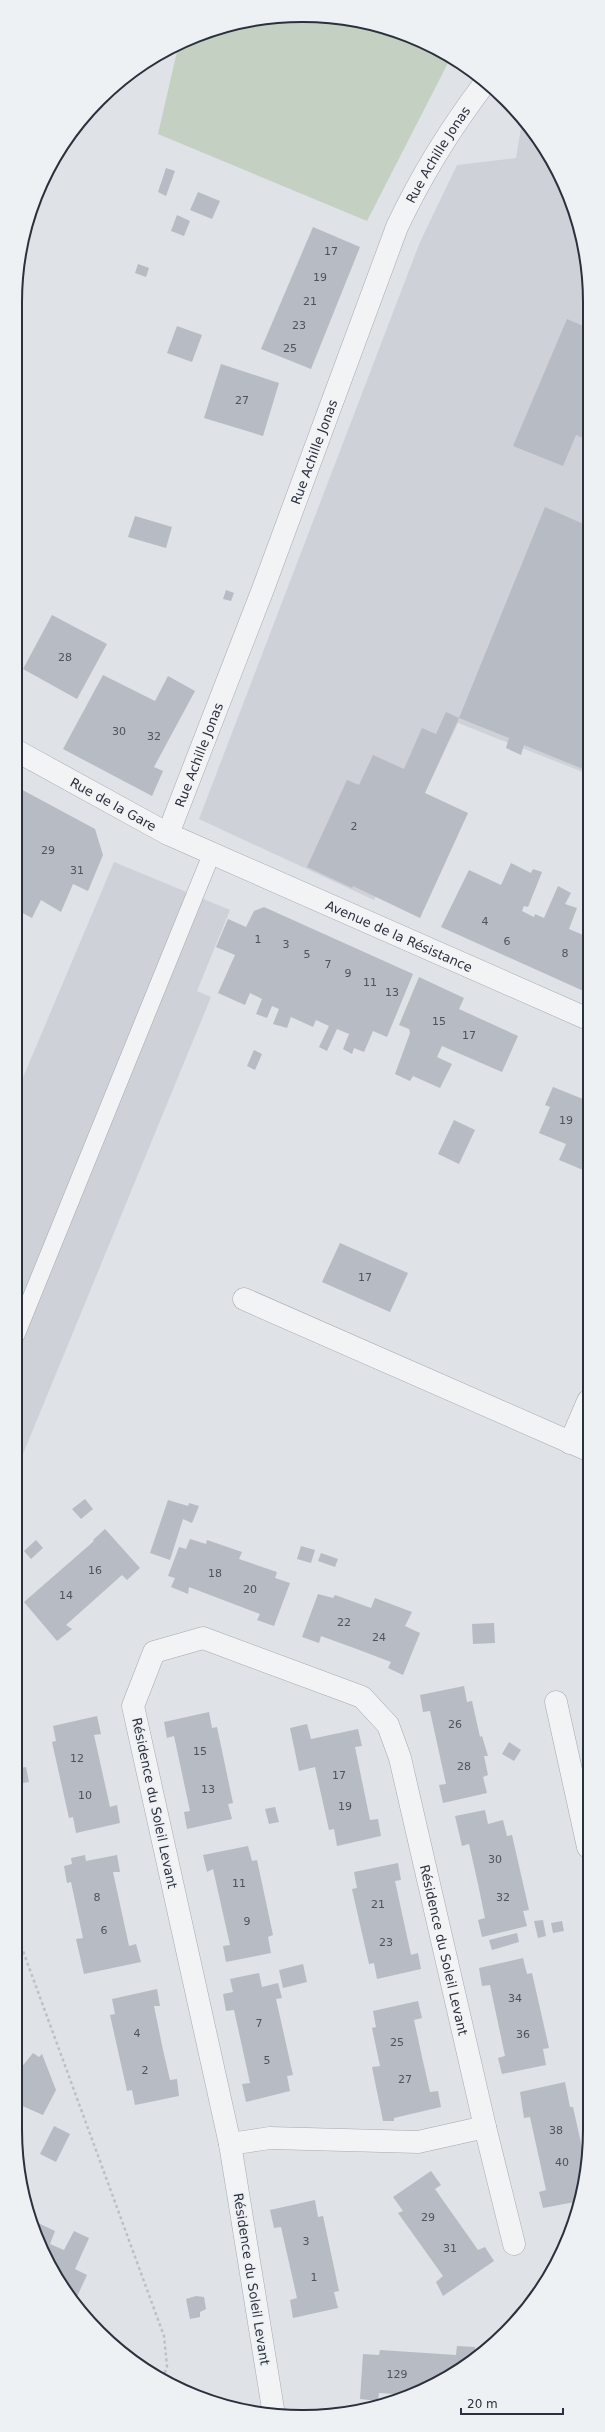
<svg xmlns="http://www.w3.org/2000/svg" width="605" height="2432" font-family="'DejaVu Sans',sans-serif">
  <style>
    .built { fill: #ced1d8 }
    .green { fill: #c4d0c1 }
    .building { fill: #b7bbc3 }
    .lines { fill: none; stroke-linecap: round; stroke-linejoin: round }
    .service-casing { stroke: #a5a9b0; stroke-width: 18 }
    .minor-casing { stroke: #a5a9b0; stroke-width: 23 }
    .path { stroke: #bdc0c5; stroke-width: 2.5; stroke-dasharray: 3 3; stroke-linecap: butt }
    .service { stroke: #f1f3f5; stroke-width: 17 }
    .minor { stroke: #f1f3f5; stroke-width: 22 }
    .labels { text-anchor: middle; stroke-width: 4; stroke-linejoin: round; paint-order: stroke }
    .number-label { font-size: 11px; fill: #4d535e }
    .street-label { font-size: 13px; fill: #2a303c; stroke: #eef1f4 }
    .rim { fill: none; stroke: #2a303c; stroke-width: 2 }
  </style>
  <rect width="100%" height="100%" fill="#dfe2e7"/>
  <!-- built -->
  <path class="built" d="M522,122L560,176L588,265V774L458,723L374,900L199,819L420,242L457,165L516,158Z
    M114,862L230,910L197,991L211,997L16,1471V1094Z"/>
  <!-- green -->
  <path class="green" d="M284,16L340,17L430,45L450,59L367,221L158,134L179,43L228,25Z"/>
  <!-- building -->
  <path class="building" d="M166,168L175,171L166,196L158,192Z
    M198,192L220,201L212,219L190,210Z
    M177,215L190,221L184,236L171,231Z
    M313,227L360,247L311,369L261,349Z
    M138,264L149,268L146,277L135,273Z
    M567,319L588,328V440L576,435L563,466L513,446Z
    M177,326L202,335L192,362L167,353Z
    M221,364L279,383L263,436L204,418Z
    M545,507L588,526V771L524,745L521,755L506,748L509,738L459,718Z
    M135,516L172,527L166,548L128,537Z
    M226,590L234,593L231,601L223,599Z
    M52,615L107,644L77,699L23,669Z
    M103,675L155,701L168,676L195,691L154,767L163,771L152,796L63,749Z
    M446,712L459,718L425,793L468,813L420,918L353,886L352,888L307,867L347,780L359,785L373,755L404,769L422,728L436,734Z
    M17,787L95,829L103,855L88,891L73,884L61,912L41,900L32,918L17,910Z
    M511,863L531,873L533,869L542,872L528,907L524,906L522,911L534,917L535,914L544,918L558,886L571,893L565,904L577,908L569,929L588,937V993L441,927L469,870L501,885Z
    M264,907L413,974L387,1037L373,1031L364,1052L354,1048L352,1054L343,1049L349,1034L337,1029L327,1051L319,1047L329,1026L316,1020L313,1027L291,1017L287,1028L273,1024L279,1009L272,1006L267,1018L256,1014L262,999L250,993L245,1005L218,993L235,955L216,947L228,919L246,927L254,911Z
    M419,977L464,998L459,1009L518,1036L502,1072L442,1046L437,1057L452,1064L440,1088L413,1076L410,1081L395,1074L410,1033L409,1029L399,1025Z
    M254,1050L262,1054L255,1070L247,1066Z
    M553,1087L588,1101V1172L559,1160L566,1144L539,1133L550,1107L545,1105Z
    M454,1120L475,1130L459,1164L438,1154Z
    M340,1243L408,1273L390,1312L322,1282Z
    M85,1499L93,1509L81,1519L72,1509Z
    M168,1500L188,1506L189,1503L199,1506L192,1523L183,1519L170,1560L150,1553Z
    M105,1529L140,1568L127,1580L122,1575L66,1625L72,1629L57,1641L24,1602L94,1541L93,1540Z
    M190,1539L206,1544L207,1540L242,1552L239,1559L277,1572L275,1578L290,1583L274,1626L257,1620L260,1614L189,1587L188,1594L171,1587L175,1578L168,1576L179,1547L186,1549Z
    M36,1540L43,1548L31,1559L24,1551Z
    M301,1546L315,1550L311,1563L297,1559Z
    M321,1553L338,1559L335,1567L318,1561Z
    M318,1594L333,1598L335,1595L371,1608L375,1598L412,1612L405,1626L420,1633L403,1675L388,1668L391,1662L354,1648L321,1636L319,1643L302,1637Z
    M494,1623L495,1643L473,1644L472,1624Z
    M464,1686L467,1702L472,1701L480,1737L482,1736L488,1756H484L488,1775L483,1777L487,1793L443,1803L439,1785L446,1784L430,1711L423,1712L420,1695Z
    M209,1712L212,1728L217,1727L233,1803L228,1804L232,1819L187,1829L184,1812L190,1811L174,1736L167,1738L164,1722Z
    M97,1716L101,1734L94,1735L110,1807L117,1805L120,1823L76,1833L73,1817L69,1818L52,1742L56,1741L53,1726Z
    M307,1724L311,1739L358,1729L362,1746L355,1747L370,1820L378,1819L381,1836L337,1846L334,1829L329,1830L315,1767L299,1771L290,1728Z
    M588,1724V1750H587L582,1725Z
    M509,1742L521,1750L514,1761L502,1754Z
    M26,1767L29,1782L17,1784L15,1769Z
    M275,1807L279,1822L269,1824L265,1809Z
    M485,1810L488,1824L503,1820L507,1836L512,1835L529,1910L523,1911L527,1926L482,1937L478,1920L485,1918L478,1884L469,1844L462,1846L455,1816Z
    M248,1846L252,1861L257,1860L273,1935L268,1937L271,1953L226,1962L223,1946L230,1945L213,1869L207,1872L203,1855Z
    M85,1855L86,1861L117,1855L120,1872H113L129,1946L136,1944L141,1962L84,1974L76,1939L83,1938L71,1882L67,1883L64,1866L72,1864L71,1858Z
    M398,1863L401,1880L395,1881L411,1955L418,1953L421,1969L377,1979L374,1963L369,1964L361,1929L352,1889L357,1888L354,1872Z
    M543,1920L546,1936L538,1938L534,1921Z
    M562,1921L564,1931L553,1933L551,1923Z
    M517,1933L519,1942L492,1950L489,1940Z
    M523,1958L527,1974L532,1973L549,2048L543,2049L546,2065L502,2074L498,2058L505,2056L490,1985L482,1986L479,1968Z
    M303,1964L307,1982L283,1988L279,1970Z
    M259,1973L262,1987L278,1983L282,1998L276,1999L293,2075L287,2076L290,2091L246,2102L242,2084L250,2083L234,2010L226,2011L223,1994L233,1992L230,1979Z
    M157,1989L160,2006H154L163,2050L170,2080L177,2079L179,2096L135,2105L132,2090L127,2091L110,2015L115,2014L112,1999Z
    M418,2001L422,2018L414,2020L422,2057L430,2092L438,2091L441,2107L394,2118V2121H383L372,2067L380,2066L372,2028L376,2027L373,2011Z
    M33,2053L39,2057L42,2054L56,2090L43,2115L18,2104L15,2110V2082L20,2069Z
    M565,2082L570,2107H573L587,2170L580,2201L543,2208L539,2192L546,2190L530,2117L524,2118L520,2092Z
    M54,2126L70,2134L56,2162L40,2154Z
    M431,2171L441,2185L435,2189L478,2250L485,2247L494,2261L443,2296L436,2282L443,2276L398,2213L403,2211L393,2197Z
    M315,2200L318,2217L323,2216L339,2291L334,2292L338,2308L293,2318L290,2300L297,2298L281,2227L274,2228L270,2210Z
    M32,2220L55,2231L50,2244L64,2250L74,2231L89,2238L75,2269L87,2275L75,2301L37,2239Z
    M196,2296L204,2297L206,2309L200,2312V2317L190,2319L186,2299Z
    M457,2346L475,2347V2359L430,2387L409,2395L379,2393L378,2401L360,2399L363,2354L379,2355L380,2350L456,2355Z"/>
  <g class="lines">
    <!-- service casing -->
    <g class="service-casing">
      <path id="service" d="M16,1335L212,853"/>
    </g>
    <!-- minor casing -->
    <g class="minor-casing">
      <g id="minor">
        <path id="s1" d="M17,751L168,834L588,1019"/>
        <path id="s2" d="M168,834L263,589L397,227C421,176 450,129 484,84"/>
        <path d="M244,1299L588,1450"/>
        <path d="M570,1443L588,1401"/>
        <path d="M556,1702L588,1847"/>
        <path d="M230,2144L270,2138L418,2142L485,2127"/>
        <path id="s3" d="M274,2415L230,2144L133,1706L154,1652L203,1638L362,1697L388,1725L400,1758L485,2127L514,2244"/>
      </g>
    </g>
    <!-- path -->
    <path class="path" d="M15,1929L164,2336L167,2366L163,2379"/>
    <!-- service -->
    <use href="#service" class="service"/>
    <!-- minor -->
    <use href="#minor" class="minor"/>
  </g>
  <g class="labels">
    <!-- number labels -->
    <g class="number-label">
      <text x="331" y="255">17</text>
      <text x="320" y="281">19</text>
      <text x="310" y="305">21</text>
      <text x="299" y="329">23</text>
      <text x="290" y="352">25</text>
      <text x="242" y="404">27</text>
      <text x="65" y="661">28</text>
      <text x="119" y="735">30</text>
      <text x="154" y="740">32</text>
      <text x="354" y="830">2</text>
      <text x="48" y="854">29</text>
      <text x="77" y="874">31</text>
      <text x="485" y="925">4</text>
      <text x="258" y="943">1</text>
      <text x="507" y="945">6</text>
      <text x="286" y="948">3</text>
      <text x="565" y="957">8</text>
      <text x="307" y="958">5</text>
      <text x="328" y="968">7</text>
      <text x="348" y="977">9</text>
      <text x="370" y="986">11</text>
      <text x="392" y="996">13</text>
      <text x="439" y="1025">15</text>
      <text x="469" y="1039">17</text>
      <text x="566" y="1124">19</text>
      <text x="365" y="1281">17</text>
      <text x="95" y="1574">16</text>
      <text x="215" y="1577">18</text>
      <text x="250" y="1593">20</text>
      <text x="66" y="1599">14</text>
      <text x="344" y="1626">22</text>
      <text x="379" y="1641">24</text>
      <text x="455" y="1728">26</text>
      <text x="200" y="1755">15</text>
      <text x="77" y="1762">12</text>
      <text x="464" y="1770">28</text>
      <text x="339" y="1779">17</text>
      <text x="208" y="1793">13</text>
      <text x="85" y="1799">10</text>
      <text x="345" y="1810">19</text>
      <text x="495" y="1863">30</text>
      <text x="239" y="1887">11</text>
      <text x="97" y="1901">8</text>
      <text x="503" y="1901">32</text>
      <text x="378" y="1908">21</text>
      <text x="247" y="1925">9</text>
      <text x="104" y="1934">6</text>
      <text x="386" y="1946">23</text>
      <text x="515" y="2002">34</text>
      <text x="259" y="2027">7</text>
      <text x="137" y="2037">4</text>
      <text x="523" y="2038">36</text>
      <text x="397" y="2046">25</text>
      <text x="267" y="2064">5</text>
      <text x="145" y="2074">2</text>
      <text x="405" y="2083">27</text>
      <text x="556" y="2134">38</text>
      <text x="562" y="2166">40</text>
      <text x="428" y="2221">29</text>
      <text x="306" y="2245">3</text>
      <text x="450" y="2252">31</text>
      <text x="314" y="2281">1</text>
      <text x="397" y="2378">129</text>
    </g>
    <!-- street labels -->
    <g class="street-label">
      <text dy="5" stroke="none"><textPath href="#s2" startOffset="732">Rue Achille Jonas</textPath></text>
      <text dy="5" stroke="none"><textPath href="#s2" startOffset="409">Rue Achille Jonas</textPath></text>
      <text dy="5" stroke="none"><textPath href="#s2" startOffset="85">Rue Achille Jonas</textPath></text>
      <text dy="5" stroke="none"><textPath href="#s1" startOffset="110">Rue de la Gare</textPath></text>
      <text dy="5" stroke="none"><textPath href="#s1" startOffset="425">Avenue de la Résistance</textPath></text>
      <text transform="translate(155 1803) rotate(78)" y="5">Résidence du Soleil Levant</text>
      <text dy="5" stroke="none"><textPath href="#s3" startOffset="1272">Résidence du Soleil Levant</textPath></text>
      <text transform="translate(252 2279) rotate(81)" y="5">Résidence du Soleil Levant</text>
    </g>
  </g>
  <!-- crop -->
  <path d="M0 0H605V2432H0ZM302 22H303A280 280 0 0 1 583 302V2130A280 280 0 0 1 303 2410H302A280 280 0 0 1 22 2130V302A280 280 0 0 1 302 22Z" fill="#eef1f4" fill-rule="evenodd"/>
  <path class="rim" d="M302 22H303A280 280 0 0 1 583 302V2130A280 280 0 0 1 303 2410H302A280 280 0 0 1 22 2130V302A280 280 0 0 1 302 22Z"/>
  <!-- scale -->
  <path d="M461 2408v6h102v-6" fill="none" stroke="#2a303c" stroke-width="2"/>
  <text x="467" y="2408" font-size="12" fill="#2a303c" stroke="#eef1f4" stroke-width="3" paint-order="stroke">20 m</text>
</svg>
